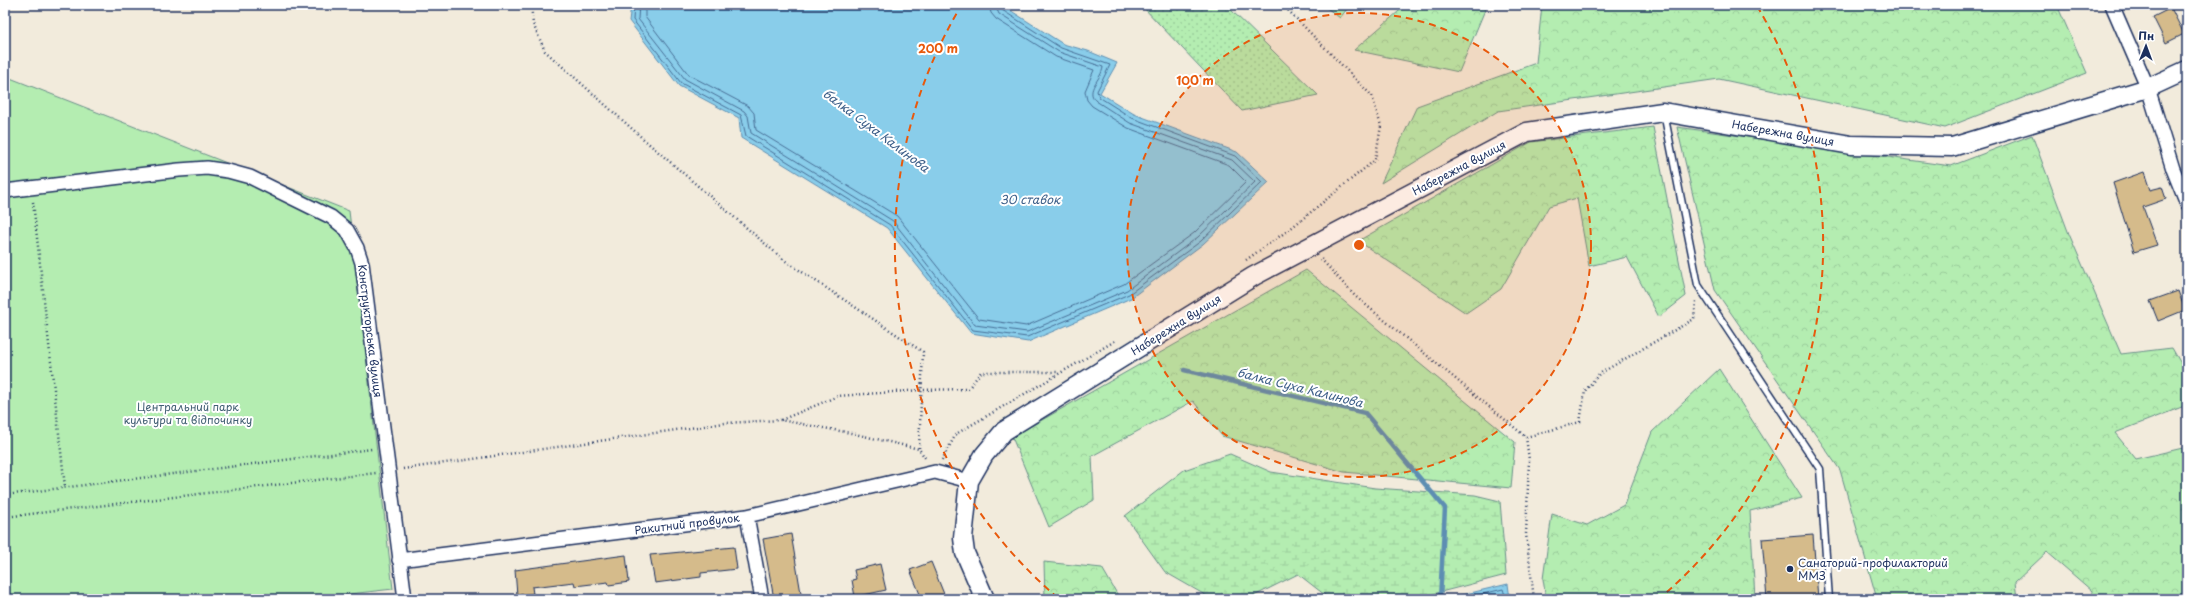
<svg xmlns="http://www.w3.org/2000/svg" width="2192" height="604" font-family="'Playpen Sans',sans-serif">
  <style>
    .grass { fill: url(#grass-dots); stroke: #688e88 }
    .forest { fill: url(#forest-crowns); stroke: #688e88 }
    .wetland { fill: url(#wetland-marsh); stroke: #688e88 }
    .park { fill: #b4edb1; stroke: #688e88 }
    .water { fill: #89cdea; stroke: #5d8eb2 }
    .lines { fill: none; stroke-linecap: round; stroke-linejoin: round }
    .shore { stroke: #476e96; stroke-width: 1 }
    .stream { stroke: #5d8eb2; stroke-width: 4.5 }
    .building { fill: #d5bb8b; stroke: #1b2f5e }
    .lane-casing { stroke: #1b2f5e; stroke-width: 9 }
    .street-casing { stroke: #1b2f5e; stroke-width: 16 }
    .secondary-casing { stroke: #1b2f5e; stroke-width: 21 }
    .path { stroke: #1b2f5e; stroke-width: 2.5; stroke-dasharray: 1 3; stroke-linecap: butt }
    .lane { stroke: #fff; stroke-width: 6 }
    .street { stroke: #fff; stroke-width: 13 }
    .secondary { stroke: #fff; stroke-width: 18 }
    .ring { fill: none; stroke: #e8590c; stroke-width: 2; stroke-dasharray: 7 5 }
    .poi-dot { fill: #1b2f5e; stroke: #fff; stroke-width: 1.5 }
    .labels { text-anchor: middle; stroke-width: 4; stroke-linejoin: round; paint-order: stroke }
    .street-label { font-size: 11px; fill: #1b2f5e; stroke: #fff }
    .park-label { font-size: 11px; fill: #415e73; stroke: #fff }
    .poi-label { font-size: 11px; fill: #1b2f5e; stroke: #fff; text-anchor: start }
    .water-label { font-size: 12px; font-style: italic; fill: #3c5e88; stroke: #fff }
    .centre { fill: #e8590c; stroke: #fff; stroke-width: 2 }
    .ring-label { font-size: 12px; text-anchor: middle; font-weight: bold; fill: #e8590c; stroke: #fff; stroke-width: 4; stroke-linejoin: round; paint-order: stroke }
  </style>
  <defs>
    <pattern id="grass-dots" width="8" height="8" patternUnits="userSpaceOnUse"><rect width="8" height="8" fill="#b4edb1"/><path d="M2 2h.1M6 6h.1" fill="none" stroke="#9acc9b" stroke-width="1.8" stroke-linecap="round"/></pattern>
    <pattern id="forest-crowns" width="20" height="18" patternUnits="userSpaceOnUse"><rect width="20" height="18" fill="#b4edb1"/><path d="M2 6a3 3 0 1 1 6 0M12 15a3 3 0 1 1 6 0" fill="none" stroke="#9acc9b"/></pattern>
    <pattern id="wetland-marsh" width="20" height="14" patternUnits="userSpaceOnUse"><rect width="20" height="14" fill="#b4edb1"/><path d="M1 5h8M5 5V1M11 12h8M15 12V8" fill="none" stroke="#9acc9b"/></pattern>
  </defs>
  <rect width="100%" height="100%" fill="#f2ebdc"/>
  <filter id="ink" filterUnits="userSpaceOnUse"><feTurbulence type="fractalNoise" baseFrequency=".025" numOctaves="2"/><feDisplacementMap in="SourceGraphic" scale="8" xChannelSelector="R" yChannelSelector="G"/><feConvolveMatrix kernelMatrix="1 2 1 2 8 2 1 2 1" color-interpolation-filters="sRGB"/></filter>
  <g filter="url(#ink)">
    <!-- grass -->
    <path class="grass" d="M1141,5H1226L1318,95L1242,111Z"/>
    <!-- forest -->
    <path class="forest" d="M1323,5H1350L1340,18Z
      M1406,5H1487L1459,72L1354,50Z
      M1542,5H2057L2087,73L1945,128L1719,79L1498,111L1381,183L1417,106L1536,63Z
      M1653,127L1686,296L1659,317L1627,257L1589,266L1577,198L1549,206L1501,289L1466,313L1358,241L1531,142Z
      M1677,127L1951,166L2032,135L2069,234L2121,354L2172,348L2187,374V405L2115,433L2136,459L2187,447V599H2092V591L2047,552L2015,582L2017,599H1877L1840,470L1715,290Z
      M1306,270L1515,442L1511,488L1344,472L1222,436L1193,401L1092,456L1094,500L1049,527L1012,437Z
      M1719,369L1802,498L1750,511L1755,599H1546L1543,579L1552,514L1587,525L1624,505L1652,432Z
      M1044,562L1102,568L1120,599H1045Z"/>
    <!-- wetland -->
    <path class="wetland" d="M1230,454L1271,472L1375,488L1475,495L1500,501L1506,575L1414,599H1330L1298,574L1248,599H1212L1165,572L1125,516L1184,470Z"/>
    <!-- park -->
    <path class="park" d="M5,76L349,211L393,589L306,599H5Z"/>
    <!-- water -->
    <path class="water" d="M631,5H1002L1063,44L1088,51L1117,63L1100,93L1134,114L1237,152L1269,182L1203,244L1131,298L1028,342L971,333L887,228L741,138L739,118L679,86L629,21Z
      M1508,584L1510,599H1445Z"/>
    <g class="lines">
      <!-- shore -->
      <path class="shore" d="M634,5L633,20L681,83L741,115L746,136L890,225L973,330L1027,337L1129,294L1201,241L1262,182L1235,156L1132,118L1099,97L1097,91L1110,65L1061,48L1002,10L1000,5
        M639,5L638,19L685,79L744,111L748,116L751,133L893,221L975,325L1027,332L1127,290L1198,237L1255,182L1232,160L1130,123L1096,101C1084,90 1102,79 1103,67L1059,52L999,14L995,5
        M645,5V17L689,75L748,106L754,113L756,130L897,216L979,319L1026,326L1124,284L1194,233L1246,182L1229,165L1128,128L1092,106L1087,100L1085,91L1094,70L1056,57L996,19L991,13L989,5
        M1462,599L1503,589L1506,599"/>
      <!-- stream -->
      <path class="stream" d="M1184,370L1365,413L1445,508L1440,599"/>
    </g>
    <!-- building -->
    <path class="building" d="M2171,8L2184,34L2166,43L2153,17Z
      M2144,172L2150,190L2162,187L2166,199L2143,207L2157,245L2134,252L2113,183Z
      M2178,291L2185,310L2158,321L2150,301Z
      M791,534L802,599H774L763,539Z
      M1813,535L1818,599H1767L1762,539Z
      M734,547L737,569L701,573V577L655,583L650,555Z
      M626,555L629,582L609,585L608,582L575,586L574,582L532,587L533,594L517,595L515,570Z
      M931,562L946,599H922L910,570Z
      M880,564L886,590L855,597L852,580L856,579L854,570Z"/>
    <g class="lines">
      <!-- lane casing -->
      <g class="lane-casing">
        <path id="lane" d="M1664,113L1698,285L1820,469L1829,599"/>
      </g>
      <!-- street casing -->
      <g class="street-casing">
        <path id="street" d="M2112,5L2148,88L2173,169L2187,204
          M5,191L179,170L207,168L228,171L250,177L331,217L347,230L357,248L362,263L405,599
          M747,516L762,599
          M399,560L747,516L935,472L969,481"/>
      </g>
      <!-- secondary casing -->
      <g class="secondary-casing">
        <path id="secondary" d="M985,599L965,553L963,538L969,481L984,455L1004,431L1254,276L1527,132L1663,112L1851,145L1952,147L2148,88L2187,70"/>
      </g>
      <!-- path -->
      <path class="path" d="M531,5L533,24L545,51L648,143L784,260L923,352L919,449
        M33,202L65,487
        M1321,259L1355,296L1526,437L1529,460L1526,534L1534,599
        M1246,260L1290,229L1375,160L1381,126L1372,96L1283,5
        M781,420L838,396L921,390L968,389L981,372H1058
        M1526,437L1580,422L1585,391L1599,374L1694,319L1696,301
        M942,460L956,434L1115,341
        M403,469L725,423L780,420L851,433L919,449L926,459
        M5,495L372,449
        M5,517L376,473"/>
      <!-- lane -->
      <use href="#lane" class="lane"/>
      <!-- street -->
      <use href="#street" class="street"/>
      <!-- secondary -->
      <use href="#secondary" class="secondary"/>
    </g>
  </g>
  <!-- distance rings -->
  <circle cx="1359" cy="245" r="232" fill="#e8590c" fill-opacity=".12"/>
  <g class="ring">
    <circle cx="1359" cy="245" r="232"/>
    <path d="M1058 598A464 464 0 0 1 961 6M1757 6A464 464 0 0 1 1660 598"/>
  </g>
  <!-- markers -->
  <circle class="poi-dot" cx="1790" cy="569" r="4"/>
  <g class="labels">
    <!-- street labels -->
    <g class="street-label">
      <text transform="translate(1783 133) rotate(10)" y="4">Набережна вулиця</text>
      <text transform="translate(1459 168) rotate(-28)" y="4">Набережна вулиця</text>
      <text transform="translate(1176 325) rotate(-32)" y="4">Набережна вулиця</text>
      <text transform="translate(370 331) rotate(83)" y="4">Конструкторська вулиця</text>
      <text transform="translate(687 524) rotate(-7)" y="4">Ракитний провулок</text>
    </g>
    <!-- park labels -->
    <g class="park-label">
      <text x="188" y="411">Центральний парк<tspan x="188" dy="13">культури та відпочинку</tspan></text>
    </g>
    <!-- poi labels -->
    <g class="poi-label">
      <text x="1798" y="567">Санаторий-профилакторий<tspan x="1798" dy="13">ММЗ</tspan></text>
    </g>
    <!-- water labels -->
    <g class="water-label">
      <text transform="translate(876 131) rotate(37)" y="4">балка Суха Калинова</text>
      <text x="1030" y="204">30 ставок</text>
      <text transform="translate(1300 388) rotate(14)" y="4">балка Суха Калинова</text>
    </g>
  </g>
  <circle cx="1359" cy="245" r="6" class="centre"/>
  <g class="ring-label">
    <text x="938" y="53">200 m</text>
    <text x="1195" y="85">100 m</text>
  </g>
  <!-- margin -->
  <rect width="2192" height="604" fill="none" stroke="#fff" stroke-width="20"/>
  <rect x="10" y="10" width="2172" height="584" fill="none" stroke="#1b2f5e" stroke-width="1.5" filter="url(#ink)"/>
  <!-- north arrow -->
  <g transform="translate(2146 46) rotate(1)" stroke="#ffffff" stroke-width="3" paint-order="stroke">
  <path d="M0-3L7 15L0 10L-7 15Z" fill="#1b2f5e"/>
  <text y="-6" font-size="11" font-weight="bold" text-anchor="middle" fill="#1b2f5e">Пн</text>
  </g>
</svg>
